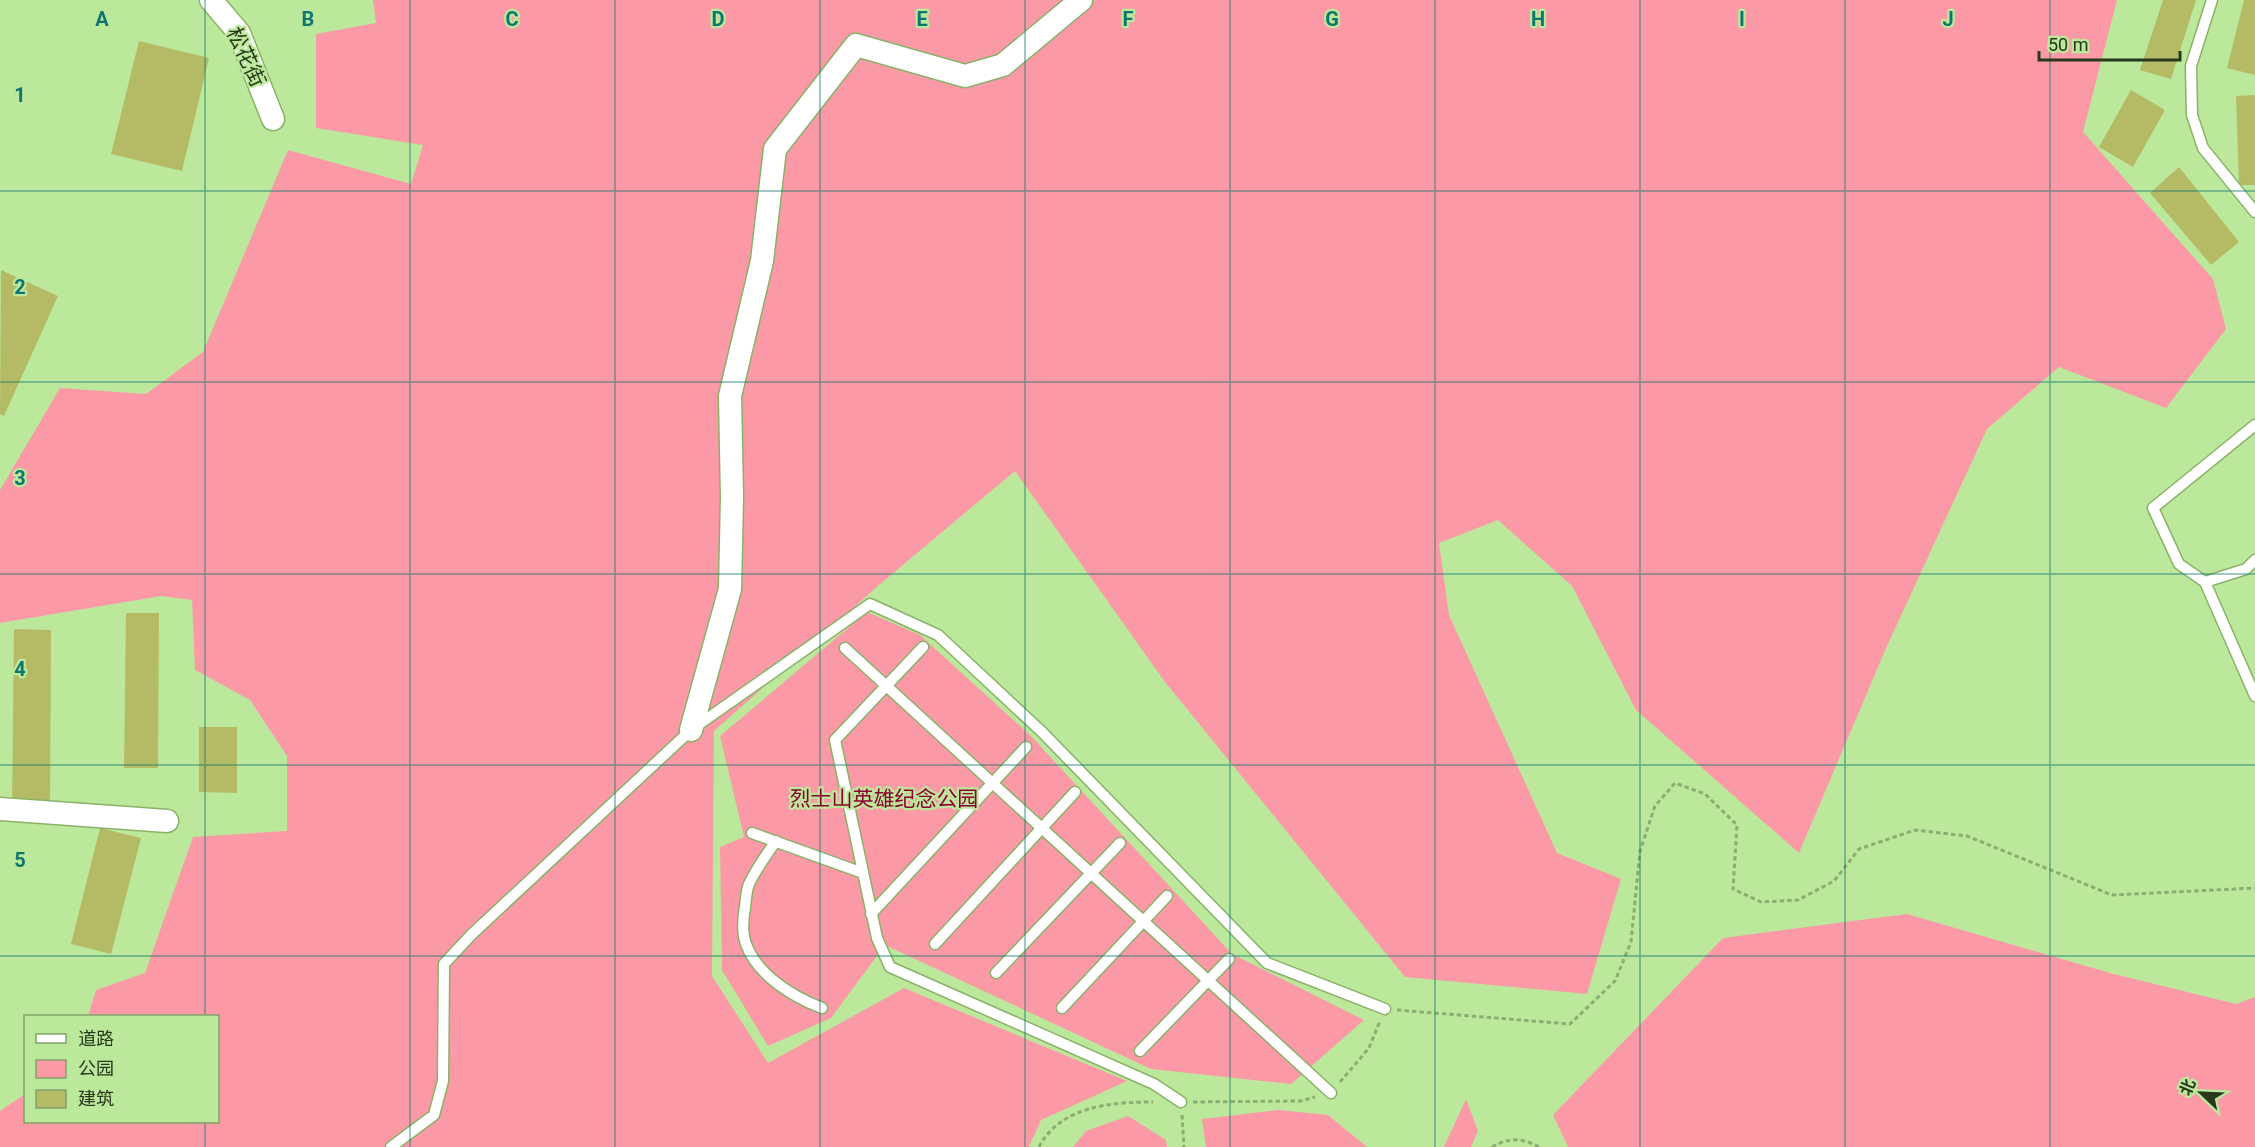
<svg xmlns="http://www.w3.org/2000/svg" width="2255" height="1147" font-family="Roboto,'Noto Sans SC',sans-serif">
  <style>
    .green { fill: #fb9aa6 }
    .building { fill: #b5bb65 }
    .lines { fill: none; stroke-linecap: round; stroke-linejoin: round }
    .lane-casing { stroke: #89b268; stroke-width: 13 }
    .street-casing { stroke: #89b268; stroke-width: 25 }
    .path { stroke: #8bad71; stroke-width: 3; stroke-dasharray: 4.5 3; stroke-linecap: butt }
    .lane { stroke: #fff; stroke-width: 10 }
    .street { stroke: #fff; stroke-width: 22 }
    .grid { fill: none; stroke: #0f766e; stroke-width: 1.5; stroke-opacity: 0.55 }
    .labels { text-anchor: middle; stroke-width: 4.5; stroke-linejoin: round; paint-order: stroke }
    .street-label { font-size: 21px; fill: #28381a; stroke: #bce89c }
    .park-label { font-size: 21px; fill: #8c0131; stroke: #bce89c }
    .grid-label { font-size: 20px; text-anchor: middle; font-weight: bold; fill: #0f766e; stroke: #bce89c; stroke-width: 4.5; stroke-linejoin: round; paint-order: stroke }
  </style>
  <rect width="100%" height="100%" fill="#bce89c"/>
  <!-- green -->
  <path class="green" d="M373,0H2117L2083,132L2213,279L2226,329L2166,408L2059,367L1987,429L1887,646L1799,853L1636,710L1572,586L1498,520L1439,543L1449,615L1557,853L1621,879L1587,994L1405,977L1165,682L1015,471L879,585L714,731L712,976L768,1063L904,988L1127,1081L1041,1120L1029,1147H0V1111L25,1094L26,1122H218V1016H88L96,990L145,973L193,837L287,831V756L250,700L195,670L192,600L161,596L0,623V490L60,388L146,394L203,352L288,150L411,184L423,145L316,128V34L376,23Z
    M867,612L920,635L1031,736L1232,954L1364,1020L1291,1084L1151,1069L885,945L831,1018L768,1046L722,970L720,847L744,837L720,736Z
    M1907,914L2110,973L2236,1004L2255,997V1147H1568L1553,1115L1723,938Z
    M1466,1099L1478,1131L1471,1147H1444Z
    M1279,1110L1328,1115L1367,1147H1206L1202,1119Z
    M1128,1116L1166,1140L1167,1147H1073L1086,1131Z"/>
  <!-- building -->
  <path class="building" d="M2163,0H2196L2171,79L2140,70Z
    M2244,0H2255V75L2227,68Z
    M139,41L209,58L182,171L111,154Z
    M2131,90L2165,110L2133,167L2099,147Z
    M2255,95V185H2239L2236,96Z
    M2179,167L2239,242L2211,265L2150,193Z
    M1,270L58,296L4,416L0,414Z
    M126,613H159L158,768H124Z
    M14,629L51,630L50,807H12Z
    M199,727H237V793L199,792Z
    M100,828L141,838L111,954L71,944Z"/>
  <g class="lines">
    <!-- lane casing -->
    <g class="lane-casing">
      <path id="lane" d="M2212,0L2191,66L2192,115L2203,148L2255,212
        M2255,425L2153,508L2179,564L2205,582L2246,569L2255,560
        M2205,582L2255,696
        M923,647L835,740L877,938L890,967L1154,1084L1181,1102
        M845,648L1331,1093
        M752,833L863,873
        M776,841C766,855 756,869 749,884C746,891 746,900 745,907C743,918 742,933 746,944C757,975 793,997 822,1008
        M871,914L1026,747
        M935,944L1075,792
        M996,973L1120,843
        M1062,1008L1167,896
        M1140,1051L1229,959
        M391,1147L434,1115L443,1081L444,964L471,935L691,730L870,604L938,635L1042,732L1267,963L1385,1009"/>
    </g>
    <!-- street casing -->
    <g class="street-casing">
      <path id="street" d="M211,0L239,33L273,119
        M691,730L730,589L732,497L730,396L762,261L775,149L856,45L965,76L1003,65L1081,0
        M0,809L167,821"/>
    </g>
    <!-- path -->
    <path class="path" d="M1397,1010L1570,1024L1615,981L1631,942L1640,851L1655,806L1675,783L1705,794L1737,825L1733,889L1761,902L1798,900L1834,881L1859,849L1915,830L1967,836L2112,895L2255,888
      M1340,1082L1369,1048L1380,1021
      M1193,1102L1301,1101L1315,1097
      M1182,1115L1184,1147
      M1039,1147C1060,1106 1112,1102 1153,1102
      M1492,1147C1509,1137 1523,1138 1539,1147"/>
    <!-- lane -->
    <use href="#lane" class="lane"/>
    <!-- street -->
    <use href="#street" class="street"/>
  </g>
  <!-- grid -->
  <path class="grid" d="M205,0V1016M410,0V1147M615,0V1147M820,0V1147M1025,0V1147M1230,0V1147M1435,0V1147M1640,0V1147M1845,0V1147M2050,0V1147M0,191H2255M0,382H2255M0,574H2255M0,765H2255M0,956H2255M205,1122V1147"/>
  <g class="labels">
    <!-- street labels -->
    <g class="street-label">
      <text transform="translate(246 57) rotate(65)" y="7">松花街</text>
    </g>
    <!-- park labels -->
    <g class="park-label">
      <text x="884" y="806">烈士山英雄纪念公园</text>
    </g>
  </g>
  <g class="grid-label">
    <text x="102" y="26">A</text>
    <text x="308" y="26">B</text>
    <text x="512" y="26">C</text>
    <text x="718" y="26">D</text>
    <text x="922" y="26">E</text>
    <text x="1128" y="26">F</text>
    <text x="1332" y="26">G</text>
    <text x="1538" y="26">H</text>
    <text x="1742" y="26">I</text>
    <text x="1948" y="26">J</text>
    <text x="20" y="102">1</text>
    <text x="20" y="294">2</text>
    <text x="20" y="485">3</text>
    <text x="20" y="676">4</text>
    <text x="20" y="867">5</text>
  </g>
  <!-- legend -->
  <rect x="24" y="1015" width="195" height="108" fill="#bce89c" stroke="#81a268" stroke-width="1.5"/>
  <rect x="36" y="1034" width="30" height="9" fill="#ffffff" stroke="#81a268" stroke-width="1.5"/>
  <text x="78" y="1045" font-size="18" fill="#28381a">道路</text>
  <rect x="36" y="1060" width="30" height="18" fill="#fb9aa6" stroke="#81a268" stroke-width="1.5"/>
  <text x="78" y="1075" font-size="18" fill="#28381a">公园</text>
  <rect x="36" y="1090" width="30" height="18" fill="#b5bb65" stroke="#81a268" stroke-width="1.5"/>
  <text x="78" y="1105" font-size="18" fill="#28381a">建筑</text>
  <!-- north arrow -->
  <g transform="translate(2201 1093) rotate(293)" stroke="#bce89c" stroke-width="4.5" paint-order="stroke">
  <path d="M0-4.5L10 22L0 15L-10 22Z" fill="#28381a"/>
  <text y="-9" font-size="16" font-weight="bold" text-anchor="middle" fill="#28381a">北</text>
  </g>
  <!-- scale -->
  <path d="M2039 51v9h141v-9" fill="none" stroke="#28381a" stroke-width="3"/>
  <text x="2048" y="51" font-size="18" fill="#28381a" stroke="#bce89c" stroke-width="4.5" paint-order="stroke">50 m</text>
</svg>
